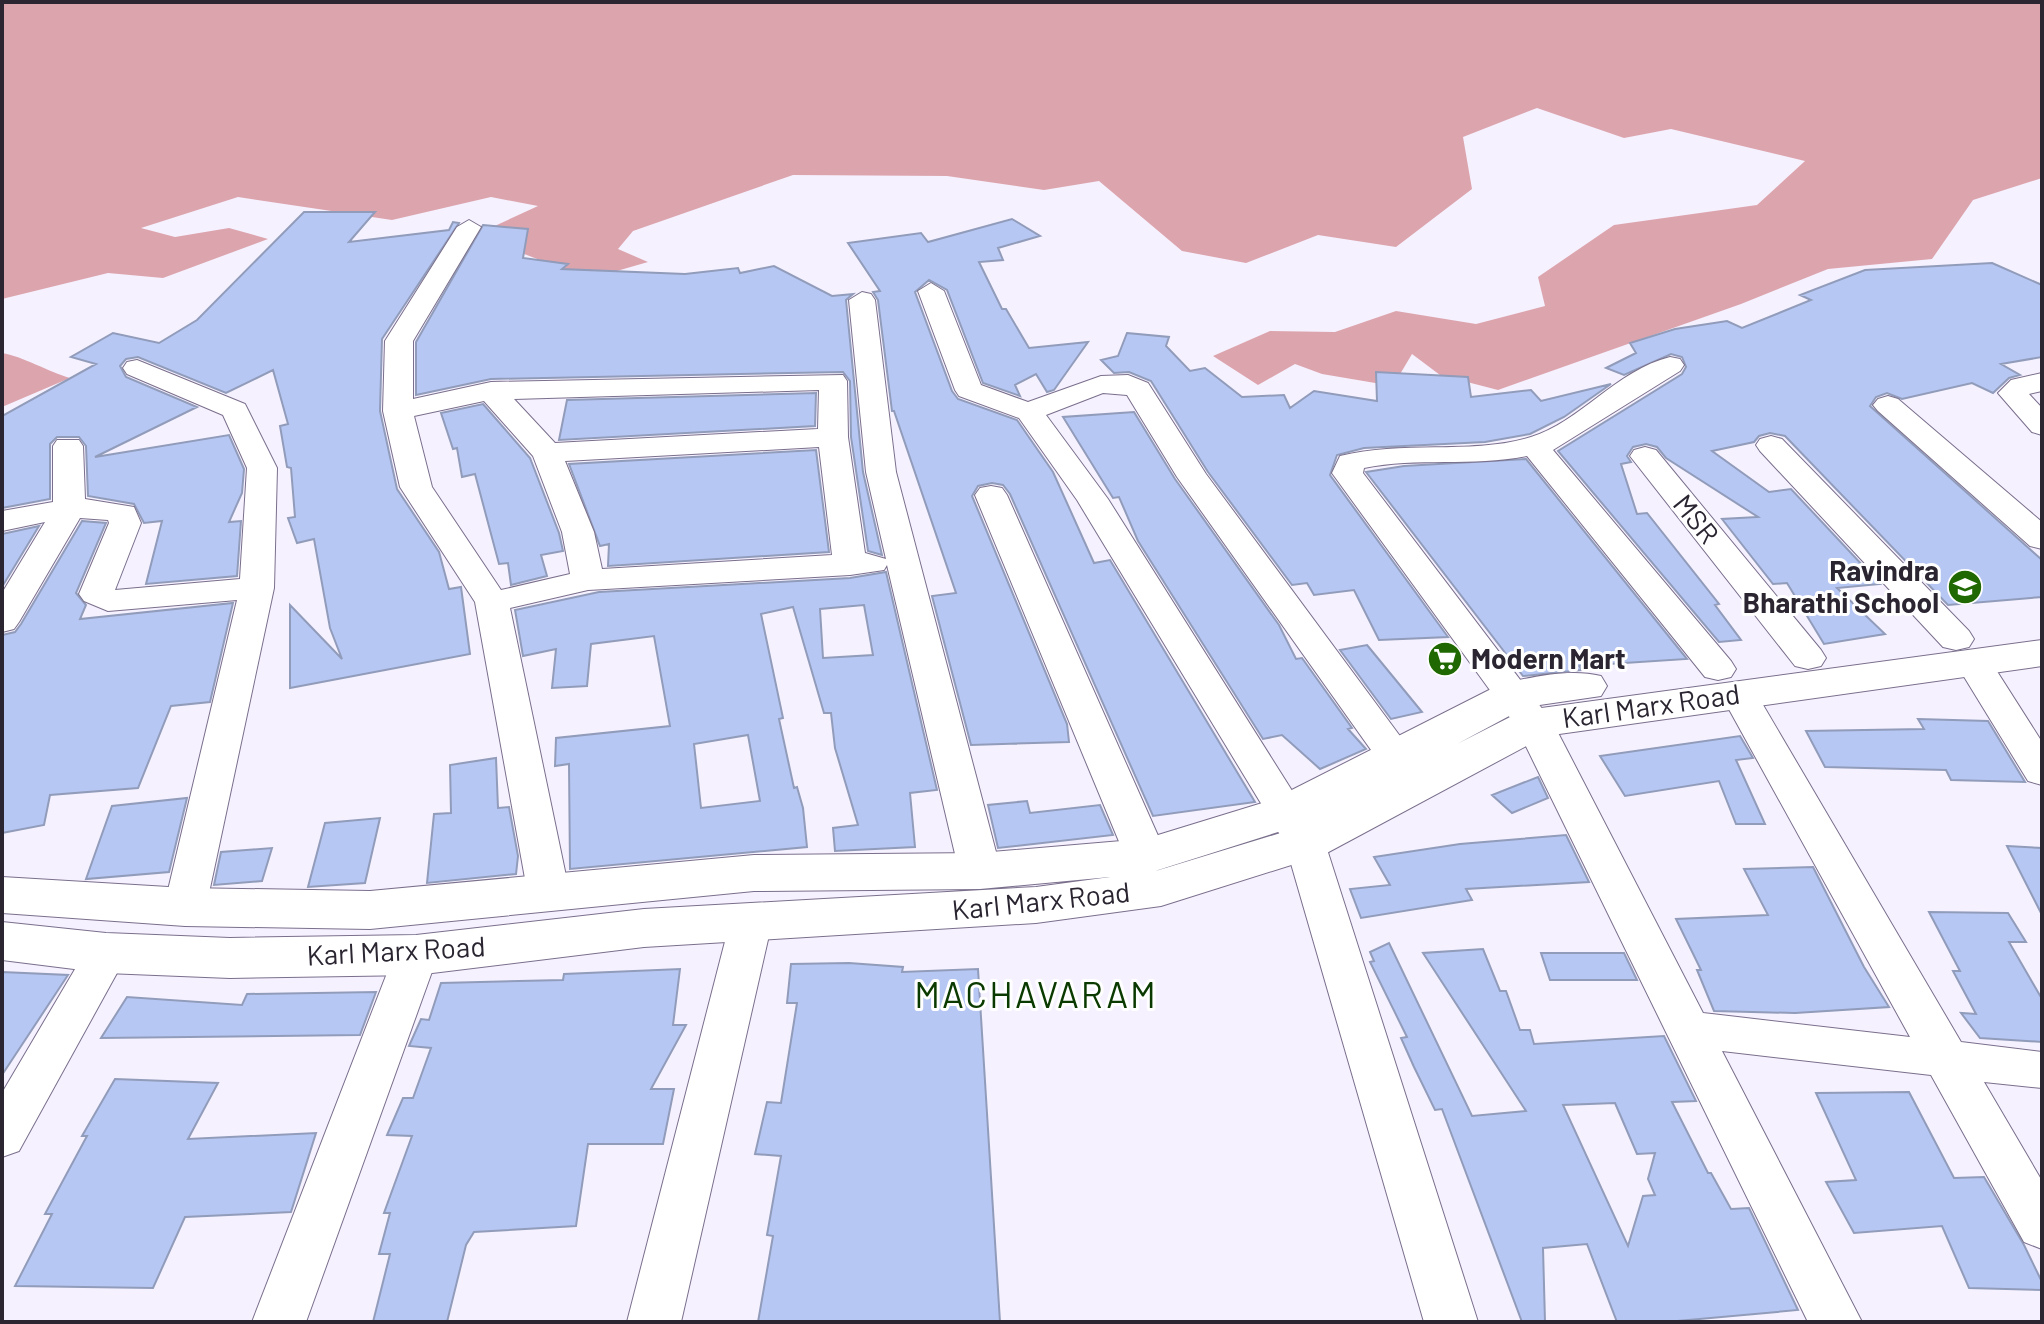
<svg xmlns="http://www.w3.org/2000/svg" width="2044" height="1324" font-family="Barlow,sans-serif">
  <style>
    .forest { fill: #dca5ae }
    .building { fill: #b7c7f4; stroke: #919cba; stroke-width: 2; fill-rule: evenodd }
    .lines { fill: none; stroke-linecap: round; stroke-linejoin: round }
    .street-casing { stroke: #7a6f8c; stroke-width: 2 }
    .secondary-casing { stroke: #7a6f8c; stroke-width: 2 }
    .street { fill: #fff; fill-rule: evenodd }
    .secondary { fill: #fff; fill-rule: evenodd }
    .labels { text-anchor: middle; stroke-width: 6; stroke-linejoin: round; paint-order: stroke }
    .street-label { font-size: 28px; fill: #2a2531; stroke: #fff }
    .poi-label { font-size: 28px; font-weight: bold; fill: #2a2531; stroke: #fff; text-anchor: end }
    .near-neighbourhood-label { font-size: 36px; letter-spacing: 2px; fill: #0b3a00; stroke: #fff }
  </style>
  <rect width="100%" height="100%" fill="#f6f1ff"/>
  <!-- forest -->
  <path class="forest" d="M2,2H2042V178L1973,200L1932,259L1828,269L1741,304L1498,390L1440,375L1412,354L1393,386L1322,374L1295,364L1258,385L1213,356L1270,331L1335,332L1396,311L1476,324L1545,306L1538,277L1614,225L1757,205L1805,161L1671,129L1624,138L1537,108L1463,137L1472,189L1396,247L1318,235L1246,263L1182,251L1099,181L1044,190L947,176L793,175L633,231L618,249L648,262L589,279L475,235L538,206L491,197L392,220L238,197L141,228L175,237L229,228L268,239L163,278L108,273L2,299Z
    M2,353C22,356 49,372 70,378L2,407Z"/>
  <!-- building -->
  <path class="building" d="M304,212H375L349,242L449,230L453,222L459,223L382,339L380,411L397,489L439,552L449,589L461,587L470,654L290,688V605L342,659L330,628L314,539L297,543L288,518L295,517L291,468L287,467L280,426L288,424L273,370L226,393L138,357L126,359L120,366L126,377L197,407L95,457L229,435L244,469L242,493L229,522L241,521L237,576L146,584L162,521L144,523L134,504L88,496L86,446L79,437H57L50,444V499L2,508V416L96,364L71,357L113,333L159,343L197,320Z
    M1012,219L1040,236L998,248L1003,260L979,262L1002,309H1006L1029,348L1088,342L1054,390L1047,392L1036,374L1015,385L1020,396L983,383L947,290L929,280L915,292L952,391L958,399L1017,420L1053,472L1094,563L1110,560L1255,802L1153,816L1010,494L1003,485L992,483L978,486L972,496L1067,724L1069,742L971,745L932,596L956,593L894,411H892L878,300L873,292L880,291L848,243L921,233L928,242Z
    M483,225L528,229L523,258L568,264L562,269L685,274L738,268L740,273L774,266L832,296L853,294L846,300L863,472L882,555L868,551L851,437L850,381L843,372L491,379L416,395V342Z
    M1992,263L2042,285V357L2001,364L2020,375L2009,378L1993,393L1972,383L1902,399L1887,393L1876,397L1870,406L2042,560V597L1948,605L1785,436L1770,433L1759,436L1754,442L1712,451L1769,492L1791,489L1880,584L1837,588L1885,634L1824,644L1787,583L1773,584L1722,519L1758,517L1666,458L1657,447L1646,444L1633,447L1627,456L1631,462L1621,464L1637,514L1647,513L1719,604L1715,605L1741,640L1719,642L1558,451L1682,374L1686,367L1682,357L1671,354L1624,375L1606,368L1636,353L1630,343L1675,329L1727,321L1742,328L1811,300L1800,295L1865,270Z
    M1127,333L1169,337L1166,346L1190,371L1205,368L1242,397L1284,395L1290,408L1314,391L1377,401L1376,372L1468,377L1471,397L1531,390L1541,401L1611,384L1564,417L1530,434L1485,442L1364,448L1337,455L1330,475L1448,637L1379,640L1354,590L1314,595L1307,583L1292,585L1208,472L1151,381L1129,372L1114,373L1101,360L1118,356Z
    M816,393L815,426L559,440L567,400Z
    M483,404L530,458L559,533L563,551L541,555L547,576L511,585L508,563L499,564L475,474L462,477L457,448L453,449L441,413Z
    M1134,412L1175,479L1279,625L1296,659L1302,658L1352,728L1348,729L1366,749L1320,769L1282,735L1263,739L1138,541L1119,497L1113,498L1063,417Z
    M816,450L829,552L608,566L609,544L600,546L569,464Z
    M1526,459L1687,659L1579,666L1582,670L1523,676L1366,472L1404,466Z
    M82,521L106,523L76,593L86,605L80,619L233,603L210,702L171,706L138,788L50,795L44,825L2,833V635L15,632L21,624Z
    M39,526L2,587V534Z
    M886,572L937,790L910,793L915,847L835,851L833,828L858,825L835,748L831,713H824L793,607L761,614L783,718L779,719L794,788L797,787L803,808L807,847L570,869L569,764L555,766L556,738L670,726L654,636L591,644L587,686L552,688L556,649L523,656L515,610L599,592L850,578ZM864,605L873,655L823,658L820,609ZM748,735L760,801L701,808L694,744Z
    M1367,645L1422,712L1391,719L1340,650Z
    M1918,719L1988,721L2025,782L1951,780L1946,770L1825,767L1806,731L1924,729Z
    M1740,736L1753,758L1736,760L1765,824H1736L1719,781L1625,796L1600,756Z
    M496,758L498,808L509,807L518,856L516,874L427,883L434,814L451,813L450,765Z
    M1538,777L1548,798L1512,813L1492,795Z
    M187,798L169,872L86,879L112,806Z
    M1027,801L1030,813L1100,805L1113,835L998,848L988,805Z
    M380,818L365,883L308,887L325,823Z
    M1566,835L1589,882L1466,889L1472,900L1361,918L1350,889L1390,885L1374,857L1460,844Z
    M2007,846L2042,848V915Z
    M272,848L262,881L214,885L221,852Z
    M1813,867L1864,967L1889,1007L1795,1013L1714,1011L1697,970H1701L1676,919L1768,915L1744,869Z
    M1929,912L2008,913L2026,942H2009L2042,999V1042L1980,1038L1961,1013L1976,1014L1953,971H1960Z
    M1389,943L1472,1116L1526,1111L1423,953L1483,949L1500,991H1506L1520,1030H1530L1534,1044L1664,1036L1696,1101L1672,1102L1708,1173H1711L1731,1209L1749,1208L1798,1310L1666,1322H1617L1587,1244L1543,1248L1545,1322H1522L1442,1109L1435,1110L1414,1067L1401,1038L1407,1037L1370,962L1374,961L1370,952ZM1615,1103L1637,1154L1655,1153L1648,1179L1655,1195L1643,1196L1628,1246L1563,1105Z
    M1541,953H1624L1637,980H1550Z
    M849,963L903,967L902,972L978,969L1000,1322H758L773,1236L767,1235L781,1156L755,1154L767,1102L781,1103L797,1003H787L791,964Z
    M680,969L673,1025H686L651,1089H674L663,1144H588L576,1226L474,1232L466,1245L447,1322H373L390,1254H379L390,1213H384L412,1136L387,1135L403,1098H413L431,1048L409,1046L421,1019L429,1020L441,983L563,980L564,974Z
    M2,972L68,975L2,1075Z
    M376,992L360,1035L101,1038L127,997L242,1005L247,994Z
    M115,1079L218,1083L188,1139L316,1133L291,1212L185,1217L153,1288L15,1286L52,1214H45L87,1136H82Z
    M1909,1092L1954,1178L1984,1177L2024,1245L2042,1282V1290L1969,1288L1942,1226L1854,1233L1826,1182L1856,1180L1816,1093Z"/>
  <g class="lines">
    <!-- street casing -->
    <g class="street-casing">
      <path id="street" d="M469,220L481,227L413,341V399L491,382L843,375L847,381L848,437L865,553L886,559L866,472L849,300L862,292L871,294L875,300L896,472L1001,871L995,881L980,885L965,881L959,871L887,565L884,570L850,575L588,590L510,608L570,895L564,906L549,910L534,906L528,895L475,602L400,487L383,411L385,341L457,227ZM819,390L818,429L555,443L514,399ZM484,401L533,456L562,532L570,574L501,590L432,487L414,416ZM819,447L832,555L602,569L594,532L565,461Z
        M931,283L944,291L981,385L1028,402L1101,376L1128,375L1148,383L1206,474L1414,755L1409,764L1395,767L1381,764L1177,477L1127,395L1103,393L1046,415L1108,499L1325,843L1478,1322H1424L1285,843L1077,500L1019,418L959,396L955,390L918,291Z
        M1670,357L1680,359L1684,365L1680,371L1553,450L1731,661L1736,669L1731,677L1718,680L1705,677L1527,456C1473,467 1417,457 1364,468L1363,473L1553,723L1703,1013L1910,1037L1720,693L1725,685L1738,682L1751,685L1756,693L1961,1042L2042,1052V1088L1984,1082L2042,1181V1249L2024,1242L1931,1075L1722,1051L1862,1322H1808L1516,726L1332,473L1340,456C1403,440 1473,455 1531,437C1580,422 1617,370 1670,357Z
        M137,360L245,404L277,468L274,588L206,907L200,918L185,922L170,918L164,907L237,600L108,611L84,601L79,594L109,523L108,520L80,518L19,622L14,629L2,632V593L45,522L2,531V511L53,502V446L57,440H79L83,446L85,499L134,507L141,523L115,590L240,579L247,468L223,415L127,374L123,368L127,362Z
        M2042,373V391L2029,394L2042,408V435L2032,432L1998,393L2011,380Z
        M1888,396L1898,399L2042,522V549L2030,546L1878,411L1873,405L1878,399Z
        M1771,436L1782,439L1969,631L1974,639L1969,647L1956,650L1943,647L1760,451L1756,445L1760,439Z
        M1645,447L1656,450L1821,650L1826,658L1821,666L1808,669L1795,666L1630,456L1634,450Z
        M991,486L1002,488L1007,495L1167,856L1161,866L1146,870L1131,866L1125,856L975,495L980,488Z
        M1973,651L1986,654L2042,742V785L2028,781L1955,662L1960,654Z
        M751,907L766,911L772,922L681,1322H627L730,922L736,911Z
        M106,937L121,942L128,953L19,1151L2,1157V1093L91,942Z
        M416,939L432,944L438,955L306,1322H252L394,955L400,944Z"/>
    </g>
    <!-- secondary casing -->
    <g class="secondary-casing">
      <path id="secondary" d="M2042,640V666L1545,736L1323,855L1161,906L1036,923L644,947L416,975L230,978L106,973L2,960V922L106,933L230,938L416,935L644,909L1036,887L1110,877L980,889L754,891L370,929L185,926L2,913V877L185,888L370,891L754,855L980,853L1145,839L1272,800L1499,685C1530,677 1570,668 1601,676L1607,686L1601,696L1526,707L1457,744L1518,713L1534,709ZM1294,827L1287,831L1159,870L1155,871Z"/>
    </g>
    <!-- street -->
    <use href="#street" class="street"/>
    <!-- secondary -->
    <use href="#secondary" class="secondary"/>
  </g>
  <!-- icons -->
  <defs>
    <g id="school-disc" transform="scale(1.8)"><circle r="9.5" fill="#206802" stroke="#fff"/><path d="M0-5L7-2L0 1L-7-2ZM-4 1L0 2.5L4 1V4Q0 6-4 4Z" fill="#fff"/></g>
    <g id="supermarket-disc" transform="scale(1.8)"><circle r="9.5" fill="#206802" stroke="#fff"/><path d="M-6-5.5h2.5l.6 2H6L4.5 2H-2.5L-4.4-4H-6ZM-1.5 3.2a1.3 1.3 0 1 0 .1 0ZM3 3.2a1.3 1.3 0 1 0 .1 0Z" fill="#fff"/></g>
  </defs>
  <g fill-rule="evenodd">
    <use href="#school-disc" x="1965" y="587"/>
    <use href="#supermarket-disc" x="1445" y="659"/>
  </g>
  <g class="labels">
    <!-- street labels -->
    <g class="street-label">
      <text transform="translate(1696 519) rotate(51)" y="10">MSR</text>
      <text transform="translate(1651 706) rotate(-8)" y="10">Karl Marx Road</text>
      <text transform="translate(1041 901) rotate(-6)" y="10">Karl Marx Road</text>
      <text transform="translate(396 951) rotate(-3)" y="10">Karl Marx Road</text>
    </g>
    <!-- poi labels -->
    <g class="poi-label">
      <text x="1939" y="581">Ravindra<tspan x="1939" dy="32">Bharathi School</tspan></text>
      <text x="1471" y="669" text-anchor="start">Modern Mart</text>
    </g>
    <!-- near-neighbourhood labels -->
    <g class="near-neighbourhood-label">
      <text x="1036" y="1008">MACHAVARAM</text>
    </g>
  </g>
  <!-- border -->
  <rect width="2044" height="1324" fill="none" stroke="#2a2531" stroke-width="8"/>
</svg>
